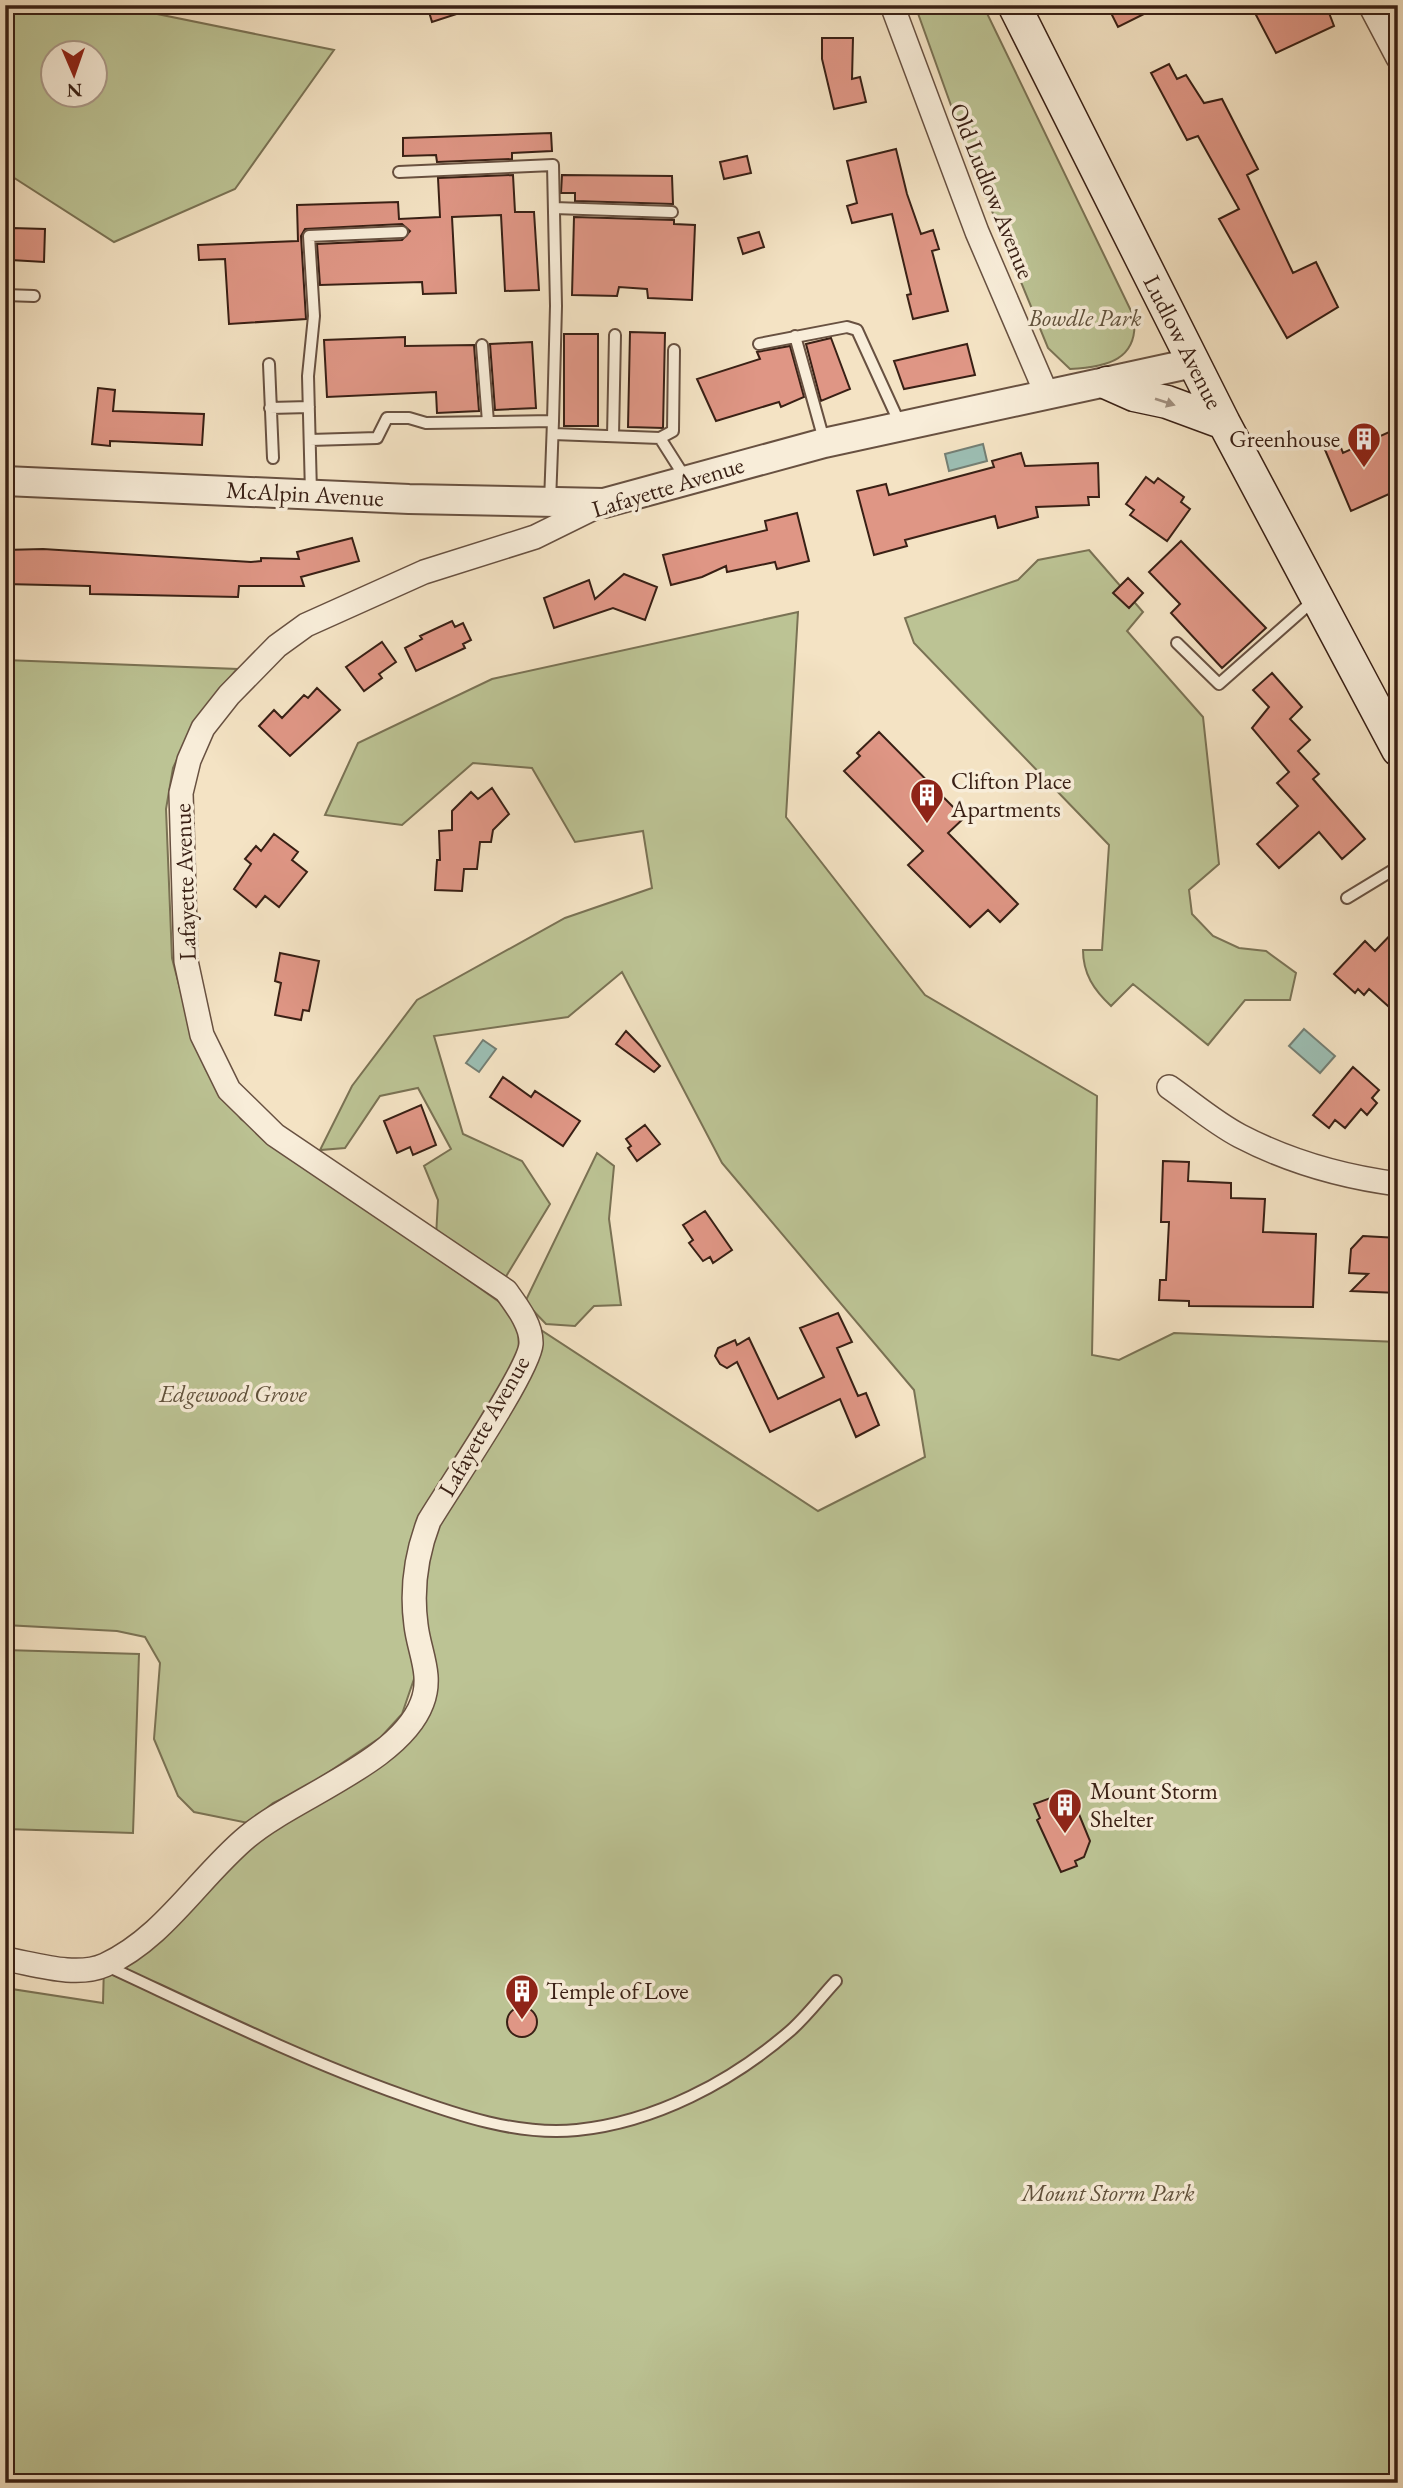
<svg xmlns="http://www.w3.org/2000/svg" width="1403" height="2488" font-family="'EB Garamond',serif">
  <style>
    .green { fill: #bcc394; stroke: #7a7254; stroke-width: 2; fill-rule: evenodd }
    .water { fill: #9cbeb3; stroke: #747f74; stroke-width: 2 }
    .building { fill: #df9685; stroke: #392015; stroke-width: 2 }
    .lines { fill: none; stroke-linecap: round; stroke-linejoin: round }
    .service-casing { stroke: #685141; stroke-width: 14 }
    .minor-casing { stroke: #685141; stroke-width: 26 }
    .tertiary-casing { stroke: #685141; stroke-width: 32 }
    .secondary-casing { stroke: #392015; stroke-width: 35 }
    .service { stroke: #f8edd9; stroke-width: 10 }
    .minor { stroke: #f8edd9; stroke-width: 23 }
    .tertiary { stroke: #f8edd9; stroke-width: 28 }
    .secondary { stroke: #f8edd9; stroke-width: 32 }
    .oneway { fill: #a29181 }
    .labels { text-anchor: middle; stroke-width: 7; stroke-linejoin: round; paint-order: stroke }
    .street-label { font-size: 24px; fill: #392015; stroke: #f8edd9 }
    .park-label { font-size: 24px; font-style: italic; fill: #60513b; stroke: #f8edd9 }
    .poi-label { font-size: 24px; fill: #392015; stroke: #f8edd9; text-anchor: start }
  </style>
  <rect width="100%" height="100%" fill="#f4e3c4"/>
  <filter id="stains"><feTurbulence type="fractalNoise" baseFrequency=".00286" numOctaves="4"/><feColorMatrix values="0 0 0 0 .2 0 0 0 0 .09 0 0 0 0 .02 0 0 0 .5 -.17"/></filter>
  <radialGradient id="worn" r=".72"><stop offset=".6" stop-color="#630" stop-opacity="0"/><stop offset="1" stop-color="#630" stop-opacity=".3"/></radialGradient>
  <!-- green -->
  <path class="green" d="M5,5H113L334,50L235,189L114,242L5,172ZM52,52H94V94H52Z
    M915,5H983L1134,317C1139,360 1107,367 1070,369L1048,348L967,150Z
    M1089,550L1143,612L1127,631L1203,717L1219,864L1189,890L1192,914L1213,936L1239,948L1266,951L1296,973L1290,1000H1245L1208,1045L1133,984L1111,1006C1094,990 1083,974 1083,950H1102L1109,845L914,643L905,618L1018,580L1038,560Z
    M798,612L786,817L925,995L1097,1096L1092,1355L1119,1360L1174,1333L1398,1342V2483H5V1988L103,2003L104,1965L246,1838L331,1784L423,1702L415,1571L516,1379L524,1319L818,1511L925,1457L914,1390L722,1163L622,972L568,1017L434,1036L463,1134L522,1161L550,1204L502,1283L436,1237L438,1200L424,1166L451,1149L418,1088L380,1096L345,1148L320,1150L352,1086L417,1000L565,918L652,888L643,831L575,842L532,768L473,763L402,825L325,815L358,743L492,679Z
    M5,660L237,669L195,720L173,768L166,809L172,958L194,1042L206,1070L241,1119L505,1306L518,1323L519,1353L425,1520L414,1679L402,1714L381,1737L308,1786L273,1803L248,1823L194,1812L178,1796L154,1739L160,1663L145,1637L117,1631L5,1625Z
    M597,1153L614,1166L609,1219L621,1305L594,1306L575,1326L546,1324L525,1302Z
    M5,1650L139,1654L133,1833L5,1829Z"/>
  <!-- water -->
  <path class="water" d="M983,444L987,461L949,471L945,454Z
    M1304,1029L1335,1056L1320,1073L1289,1046Z
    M483,1040L496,1049L479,1072L466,1063Z"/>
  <!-- building -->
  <path class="building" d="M427,5H475V8L432,22Z
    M1107,5H1162L1118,27Z
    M1276,5H1326L1334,26L1276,53L1256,15Z
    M822,38H853L852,79L860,77L866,102L834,109L822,59Z
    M1169,64L1177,79L1186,75L1204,103L1222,99L1258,169L1247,175L1293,273L1316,262L1338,307L1287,338L1219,219L1239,209L1198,136L1187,140L1151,73Z
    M551,133L552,151L512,153V159L437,162L436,155L403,156V138Z
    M896,149L907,194L921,234L933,230L939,249L932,251L948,311L913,319L907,295L911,294L892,214L852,223L847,206L857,203L847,161Z
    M747,156L751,173L724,179L720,162Z
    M513,175L515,212H534L539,290L505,291L501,215L452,217L456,293L423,294L422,282L320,285L317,244L402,240L410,231L402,224L305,229L301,236L306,319L229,324L225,259L199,260L198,245L298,241L297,205L398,202L399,219L440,217L438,178Z
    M562,175L672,176L673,204L575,201V193H561Z
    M574,217L674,220V224L695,225L692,300L648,298L647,289L619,287L617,296L572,295Z
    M12,228L45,229L44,262L11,260Z
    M759,232L764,247L743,254L738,238Z
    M630,332L665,333L663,428L628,427Z
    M564,334H598V426H564Z
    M405,337V346L474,345L479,411L437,413L436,392L327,397L324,340Z
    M831,338L850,389L821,401L806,344Z
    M532,342L536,408L495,410L490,344Z
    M967,344L975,375L904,389L894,361Z
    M790,346L804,397L781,407L779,402L716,421L697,379L760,359L757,352Z
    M98,388L115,390L113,411L204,414L202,445L110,441V446L92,444Z
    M1398,428V490L1351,511L1323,445L1338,440L1343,453Z
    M1021,453L1025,466L1098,463L1099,497H1088L1089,505L1036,507L1038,517L998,528L995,516L905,540L907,546L874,555L857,491L886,484L889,495L994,467L992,461Z
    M1146,477L1154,483L1158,478L1184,497L1181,502L1190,509L1167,541L1130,515L1134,510L1126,504Z
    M797,513L809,561L777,569L775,562L727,572L726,566L702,577L671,585L663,555L767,530L765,521Z
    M352,538L359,561L301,577L304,586H239L238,597L90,594V586L5,584V550L43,549L251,562L261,561V558L299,559L297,552Z
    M1181,541L1266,628L1222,668L1171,613L1180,604L1149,572Z
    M624,574L657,587L645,620L613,608L554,628L544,598L589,580L595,599Z
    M1128,578L1143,593L1129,608L1113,593Z
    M452,621L455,627L463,623L471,640L463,644L465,648L416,671L405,648L422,639L420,636Z
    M382,642L396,662L379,674L382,678L364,691L346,667Z
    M1272,673L1302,707L1290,719L1310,740L1298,751L1319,774L1313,779L1365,839L1342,859L1319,832L1279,868L1257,844L1298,806L1277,783L1289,772L1252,728L1269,707L1253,690Z
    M317,688L340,710L290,756L259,726L274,710L282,718L304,695L308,698Z
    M879,732L964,818L948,833L1018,904L1000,922L988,910L970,927L908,865L923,851L844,771L860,756L857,753Z
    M492,788L509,814L493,830L491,842H480L477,869H464L462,891L435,890L437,860H440L439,831L452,830V811L471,792L478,799Z
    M274,834L298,852L292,860L307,872L279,907L265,896L256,907L234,889L251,864L245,859L256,846L261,851Z
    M1398,927V1015L1369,989L1364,995L1358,989L1355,993L1334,974L1365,941L1375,951Z
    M280,953L319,961L309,1011L303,1010L301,1020L275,1015L281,983L275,981Z
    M626,1031L660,1066L654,1072L616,1044Z
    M1353,1067L1379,1090L1372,1098L1377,1103L1367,1115L1361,1109L1345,1128L1335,1120L1329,1128L1313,1115Z
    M503,1077L531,1097L535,1091L580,1121L563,1146L490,1097Z
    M421,1105L436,1145L413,1155L410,1147L397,1153L384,1121Z
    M645,1125L660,1144L637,1161L628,1148L631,1146L626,1139Z
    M1163,1161L1189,1162L1188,1181L1231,1183V1198L1265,1199L1263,1232L1316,1234L1313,1307L1189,1306V1301L1159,1300L1160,1280H1166L1169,1222H1161Z
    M705,1211L732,1250L713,1263L710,1257L703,1261L689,1243L693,1240L683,1225Z
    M1363,1236L1398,1238V1293L1351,1291L1368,1274L1349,1273L1351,1249Z
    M838,1313L852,1342L837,1348L858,1396L866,1393L879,1425L856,1437L840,1399L770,1432L737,1362L727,1368L720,1364L715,1356L718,1348L735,1340L737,1345L749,1338L778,1399L824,1377L800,1328Z
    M1056,1796L1069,1801L1072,1809L1076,1807L1090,1841L1084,1857L1075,1861L1077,1866L1061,1872L1037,1820L1040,1818L1034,1804Z
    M507 2022a15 15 0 1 1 30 0a15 15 0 1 1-30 0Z"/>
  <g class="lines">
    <!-- service casing -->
    <g class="service-casing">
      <path id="service" d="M399,172L553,165L556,306L553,421
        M554,208L672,212
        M5,295L34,296
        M795,336L824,440
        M759,344L847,327L857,330L900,424
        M482,345L488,422
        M269,364L273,458
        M270,408L309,407
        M553,434L660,438L673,431L674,350
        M613,436L615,335
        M660,438L686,479
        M310,440L377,438L387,418H409L426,423L553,421L550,502
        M311,493L308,376L314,316L309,236L402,232
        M1177,643L1219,684L1314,600
        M1347,898L1398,867
        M107,1966C204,2011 301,2059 402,2095C457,2115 518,2136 577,2130C655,2122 731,2082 790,2031C807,2016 821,1997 836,1981"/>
    </g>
    <!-- minor casing -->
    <g class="minor-casing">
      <path id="minor" d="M892,5L977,232L1047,395
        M1370,5L1398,58
        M1169,1087C1192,1103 1215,1123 1240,1136C1288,1161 1344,1177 1398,1184
        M5,1959C35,1964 76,1978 105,1965C164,1938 199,1877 247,1837C294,1797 400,1762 422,1703C433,1675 419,1652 416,1625C411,1588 416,1555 429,1521C448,1489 529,1371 531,1344C532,1325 516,1305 506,1291L275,1135L229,1090L202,1035L186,961L181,793L189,760L203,728L229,695L277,646L306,625L424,572L535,537L604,503"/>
    </g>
    <!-- tertiary casing -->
    <g class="tertiary-casing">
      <path id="tertiary" d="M5,481L409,499L604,503L824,443L1193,363"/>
    </g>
    <!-- secondary casing -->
    <g class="secondary-casing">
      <path id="secondary" d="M1014,5L1224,423L1398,750
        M1107,383L1134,395L1167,402L1224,423"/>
    </g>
    <!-- service -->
    <use href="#service" class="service"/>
    <!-- minor -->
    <use href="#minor" class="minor"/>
    <!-- tertiary -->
    <use href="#tertiary" class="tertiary"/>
    <!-- secondary -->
    <use href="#secondary" class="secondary"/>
  </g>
  <!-- one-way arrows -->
  <defs><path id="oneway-solid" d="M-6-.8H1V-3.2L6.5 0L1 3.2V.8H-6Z" transform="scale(1.75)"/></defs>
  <use class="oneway" href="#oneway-solid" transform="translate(1165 402) rotate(18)"/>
  <!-- icons -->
  <defs>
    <g id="building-pin" transform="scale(1.75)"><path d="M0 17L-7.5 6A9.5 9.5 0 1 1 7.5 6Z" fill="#8f2418" stroke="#f8edd9"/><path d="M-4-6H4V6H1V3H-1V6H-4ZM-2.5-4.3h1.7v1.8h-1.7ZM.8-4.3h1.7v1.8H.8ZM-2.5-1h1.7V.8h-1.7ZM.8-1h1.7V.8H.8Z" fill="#fff"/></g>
  </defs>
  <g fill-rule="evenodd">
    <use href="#building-pin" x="1364" y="439"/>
    <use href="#building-pin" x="927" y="795"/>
    <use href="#building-pin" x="1065" y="1805"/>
    <use href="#building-pin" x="522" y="1991"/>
  </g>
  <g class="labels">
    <!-- street labels -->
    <g class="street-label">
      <text transform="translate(992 191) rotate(68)" y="8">Old Ludlow Avenue</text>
      <text transform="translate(1183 342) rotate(63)" y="8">Ludlow Avenue</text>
      <text transform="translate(668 487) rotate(-17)" y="8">Lafayette Avenue</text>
      <text transform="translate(305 494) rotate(3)" y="8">McAlpin Avenue</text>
      <text transform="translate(185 882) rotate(-92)" y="8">Lafayette Avenue</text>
      <text transform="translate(484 1426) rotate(-60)" y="8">Lafayette Avenue</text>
    </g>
    <!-- park labels -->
    <g class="park-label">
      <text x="1085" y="326">Bowdle Park</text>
      <text x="233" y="1402">Edgewood Grove</text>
      <text x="1108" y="2201">Mount Storm Park</text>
    </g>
    <!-- poi labels -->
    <g class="poi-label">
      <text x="1340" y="447" text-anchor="end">Greenhouse</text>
      <text x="951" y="789">Clifton Place<tspan x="951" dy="28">Apartments</tspan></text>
      <text x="1090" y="1799">Mount Storm<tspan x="1090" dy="28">Shelter</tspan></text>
      <text x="546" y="1999">Temple of Love</text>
    </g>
  </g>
  <!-- margin -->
  <rect width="1403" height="2488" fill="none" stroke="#f4e3c4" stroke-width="28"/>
  <rect x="7" y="7" width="1389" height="2474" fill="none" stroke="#392015" stroke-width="3.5"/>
  <rect x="14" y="14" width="1375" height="2460" fill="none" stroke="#392015" stroke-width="2"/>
  <!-- north arrow -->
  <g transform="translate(74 74) rotate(178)"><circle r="33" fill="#f8edd9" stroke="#ac9b8b" stroke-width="2"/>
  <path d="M0-5L12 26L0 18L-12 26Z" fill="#8f2418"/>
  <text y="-10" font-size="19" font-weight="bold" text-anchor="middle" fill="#392015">N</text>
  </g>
  <rect width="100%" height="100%" filter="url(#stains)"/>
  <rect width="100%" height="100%" fill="url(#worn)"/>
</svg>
